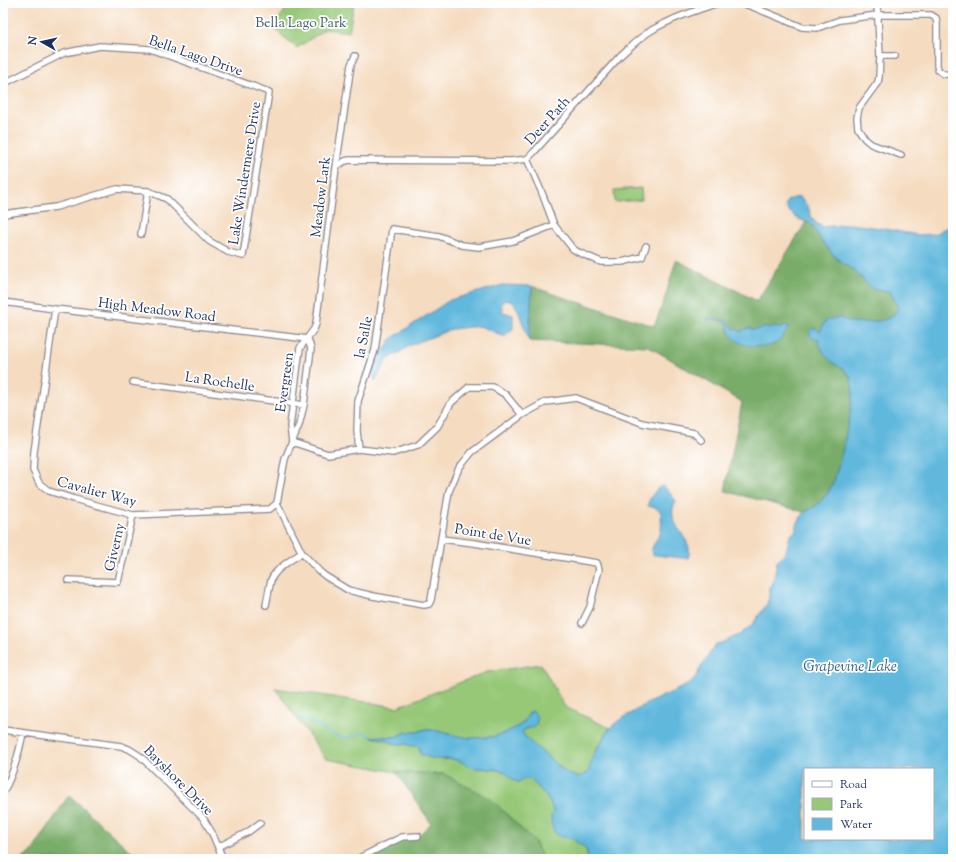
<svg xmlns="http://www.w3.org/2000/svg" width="956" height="862" font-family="'Sorts Mill Goudy',serif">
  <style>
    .green { fill: #96c877; stroke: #587c6a }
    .forest { fill: #78ac68; stroke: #4a6e63 }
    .water { fill: #60b8dd; stroke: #3e749e; fill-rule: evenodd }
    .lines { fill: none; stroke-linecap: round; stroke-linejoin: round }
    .stream { stroke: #60b8dd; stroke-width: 1.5 }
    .minor-casing { stroke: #88858e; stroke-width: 8 }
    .minor { stroke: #fff; stroke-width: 5.5 }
    .labels { text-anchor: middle; stroke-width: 3.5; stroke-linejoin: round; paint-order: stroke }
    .park-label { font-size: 14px; fill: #405d66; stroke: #fff }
    .street-label { font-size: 14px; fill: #1b2f5e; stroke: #fff }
    .water-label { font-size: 15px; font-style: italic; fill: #335f8a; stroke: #fff }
  </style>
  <rect width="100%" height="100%" fill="#fff"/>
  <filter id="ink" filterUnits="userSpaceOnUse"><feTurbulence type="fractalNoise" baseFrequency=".025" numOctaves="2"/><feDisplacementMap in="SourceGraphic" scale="8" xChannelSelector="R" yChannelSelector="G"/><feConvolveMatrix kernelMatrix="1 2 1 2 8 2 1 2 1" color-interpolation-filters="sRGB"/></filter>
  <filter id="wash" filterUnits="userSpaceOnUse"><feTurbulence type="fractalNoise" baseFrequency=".012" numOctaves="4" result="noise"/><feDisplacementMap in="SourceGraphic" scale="16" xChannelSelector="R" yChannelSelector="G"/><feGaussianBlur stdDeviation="0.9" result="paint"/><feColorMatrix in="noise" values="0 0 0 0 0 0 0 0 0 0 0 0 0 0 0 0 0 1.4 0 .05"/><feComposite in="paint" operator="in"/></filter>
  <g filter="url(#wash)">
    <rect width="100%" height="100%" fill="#f5dbbf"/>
    <!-- green -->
    <path class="green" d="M281,3H354L349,32L325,29L297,48L272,27L285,11Z
      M641,188L642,200L615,202L614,190Z
      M541,664L565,707L610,728C604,737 597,746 593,755C590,763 591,773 582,776C576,778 572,776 567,773L528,740L522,732L524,730L530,728V712L523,723L517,727L502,734L492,737L470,738L453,735L437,731L426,729L417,732H407L395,737L380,736L373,737L387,740L393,743L399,744H406L412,746H417L442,760L451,759L460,761L469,766L504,771L513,780L518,782L523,779H530C538,787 555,803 553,814L571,837L586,849L588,859H543L535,842L444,774L396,772L326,759L275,688L397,707L487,672Z"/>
    <!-- forest -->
    <path class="forest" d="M806,222H809L813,226L828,249L837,259L853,270L873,289L890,291L895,301L898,309C895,313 893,315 889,318C883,322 856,323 848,322C845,321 843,319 840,318L823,325C823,330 819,333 817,338L840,367L846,371L851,378L853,393L851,410L843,449L834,481L828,493L822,500L816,506L804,512L725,491L742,402L648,346L529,341L532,286L553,294L654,326L664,301L676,260L757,301Z
      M396,772L444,774L491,799L535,842L543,859H357L402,837L418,836L431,823Z
      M69,795L139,859H22L31,853Z"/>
    <!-- water -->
    <path class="water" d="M800,197L808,207L812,218L815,222L822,227L850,224L874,227L918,235L934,234L953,224V859H588C588,850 586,848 579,844C576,842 574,839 571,838C569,837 565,838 562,837C553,835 551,824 551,816L553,814C555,803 538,787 530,779H523L518,782L513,780L504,771L494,769L475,768L469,766L460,761L451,759H434L420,754V748L417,746H412L406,744H399L393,743L387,740L371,737H395L407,732H417L426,729L437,731L453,735L470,738L492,737L502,734L517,727L523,723L530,712L533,711C538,716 538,721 535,727C530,728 525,728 522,732L528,740L567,773L571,775L577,777L584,775L588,773L593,756L610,728L618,721L646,704L685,686L695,678L704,662L716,644L721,643L741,634L752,625L767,604L769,597V589L773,583L777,562L786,551L790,536L796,530L798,522L804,513L816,506L822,500L828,493L834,481L843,449L851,410L853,393L851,378L846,371L832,362L825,354L819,344V339L817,338L814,339L812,338L809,332L812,329L816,328L820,332C823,329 822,324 826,321C827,320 830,320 832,319C841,316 844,321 852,322C861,323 882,322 889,318C893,315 895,313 898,309L895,301L890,291L873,289L853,270L837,259L821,240L813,226L809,222C797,220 793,216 785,206L788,200L794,198ZM805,769H933V839H805Z
      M503,285L532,286L529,341L518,310L513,302L505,300L501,304L503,312L513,315V329L504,336L480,326L452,329L411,345L387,360L375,381L373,370L391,339L450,300Z
      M713,318L726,320L729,322L730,325L733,328L742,332L743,330L746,329L750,328L753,330L771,327L782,328L786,325L789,326C788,330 785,333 783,336C775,346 769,347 758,346C749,346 741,345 734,338C733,337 729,333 729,331C728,327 729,325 726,322C722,319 713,320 708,320L707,319Z
      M663,486C668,489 672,497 676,501C662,525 696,537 688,558H682L655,555L652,554L651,552C653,542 660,537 661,529C662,523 661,518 661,512L656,508L648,506V503C651,497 656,487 663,486Z"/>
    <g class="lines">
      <!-- stream -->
      <path class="stream" d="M299,718L307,722L315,723L319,727L338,737L347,738L365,732L371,737"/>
    </g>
  </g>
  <g filter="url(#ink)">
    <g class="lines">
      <!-- minor casing -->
      <g class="minor-casing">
        <path id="minor" d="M736,3L744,4L753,7L802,27L817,28L840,20L877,15H931L936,18L937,24V65L938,70L944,74L953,75
          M877,3L880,56L879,77L878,82L859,108L857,118L858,128L865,139L871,144L901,155
          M880,56H895
          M3,84L64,53L100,46L150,49L269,92L243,256L228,252L209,241L167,199L148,191L117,189L56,207L3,214
          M527,159L542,193L554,225L573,249L578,252L601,262H622L642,257L646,246
          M337,166L345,161L350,160L511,161L527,159L534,152L620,56C630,47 640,37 652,30C664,23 678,17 692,12C701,9 710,5 719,3
          M141,234L148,191
          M3,302L55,309L308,339
          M55,309L34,452L33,470L39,483L49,491L74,499L133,515L270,509L277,503
          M133,382L304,405
          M292,442L290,426L300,348L314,329L316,324L337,160L351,65L355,56
          M292,442L328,454L359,449L393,453L418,445L437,427L451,403L469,387H493L506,395L522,415
          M359,449L357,431L358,401L375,350L392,229L439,236L462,245L479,247L513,241L554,225
          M277,503L302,553L319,571L325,576L348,590L373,596L424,605L429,604L431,600L441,539L474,543L597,563L599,569L590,607L582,623
          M277,503L285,459L299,425L304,405L311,349L308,339
          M441,539L449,491L459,468L472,452L522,415L546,402L576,398L642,423L694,433L701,440
          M68,580L118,582L133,515
          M266,605C268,596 269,588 271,580C274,570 293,558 302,553
          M3,730L121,746L129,749L140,756L203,818L212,833L223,859
          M3,792C14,774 19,753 23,733
          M218,847L248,832L260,823
          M357,859L402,837L418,836"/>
      </g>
      <!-- minor -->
      <use href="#minor" class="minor"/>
    </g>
  </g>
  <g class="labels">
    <!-- park labels -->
    <g class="park-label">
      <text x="301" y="27">Bella Lago Park</text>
    </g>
    <!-- street labels -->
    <g class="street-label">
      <text transform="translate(196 55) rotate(19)" y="5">Bella Lago Drive</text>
      <text transform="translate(547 120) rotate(-48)" y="5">Deer Path</text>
      <text transform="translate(244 173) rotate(-81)" y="5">Lake Windermere Drive</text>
      <text transform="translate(320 197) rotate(-83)" y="5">Meadow Lark</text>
      <text transform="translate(157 309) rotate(7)" y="5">High Meadow Road</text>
      <text transform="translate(363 337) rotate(-79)" y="5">la Salle</text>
      <text transform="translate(220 381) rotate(8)" y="5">La Rochelle</text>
      <text transform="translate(284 382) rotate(-82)" y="5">Evergreen</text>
      <text transform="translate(97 491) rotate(15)" y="5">Cavalier Way</text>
      <text transform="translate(493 534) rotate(9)" y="5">Point de Vue</text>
      <text transform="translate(114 547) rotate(-77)" y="5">Giverny</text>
      <text transform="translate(179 780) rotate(45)" y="5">Bayshore Drive</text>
    </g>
    <!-- water labels -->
    <g class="water-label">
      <text x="850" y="671">Grapevine Lake</text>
    </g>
  </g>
  <!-- margin -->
  <rect width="956" height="862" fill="none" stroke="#fff" stroke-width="16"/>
  <!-- legend -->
  <rect x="804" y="768" width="130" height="72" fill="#ffffff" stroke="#a4acbf"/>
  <rect x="812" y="781" width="20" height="6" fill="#ffffff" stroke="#a4acbf"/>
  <text x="840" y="788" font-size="12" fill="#1b2f5e">Road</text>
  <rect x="812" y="798" width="20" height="12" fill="#96c877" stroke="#a4acbf"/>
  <text x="840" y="808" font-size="12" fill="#1b2f5e">Park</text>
  <rect x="812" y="818" width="20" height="12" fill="#60b8dd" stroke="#a4acbf"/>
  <text x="840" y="828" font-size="12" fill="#1b2f5e">Water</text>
  <!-- north arrow -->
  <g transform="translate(42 42) rotate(278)" stroke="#ffffff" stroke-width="3" paint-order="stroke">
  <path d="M0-3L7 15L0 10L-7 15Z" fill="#1b2f5e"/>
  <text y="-6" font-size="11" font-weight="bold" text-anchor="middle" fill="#1b2f5e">N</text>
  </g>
</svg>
